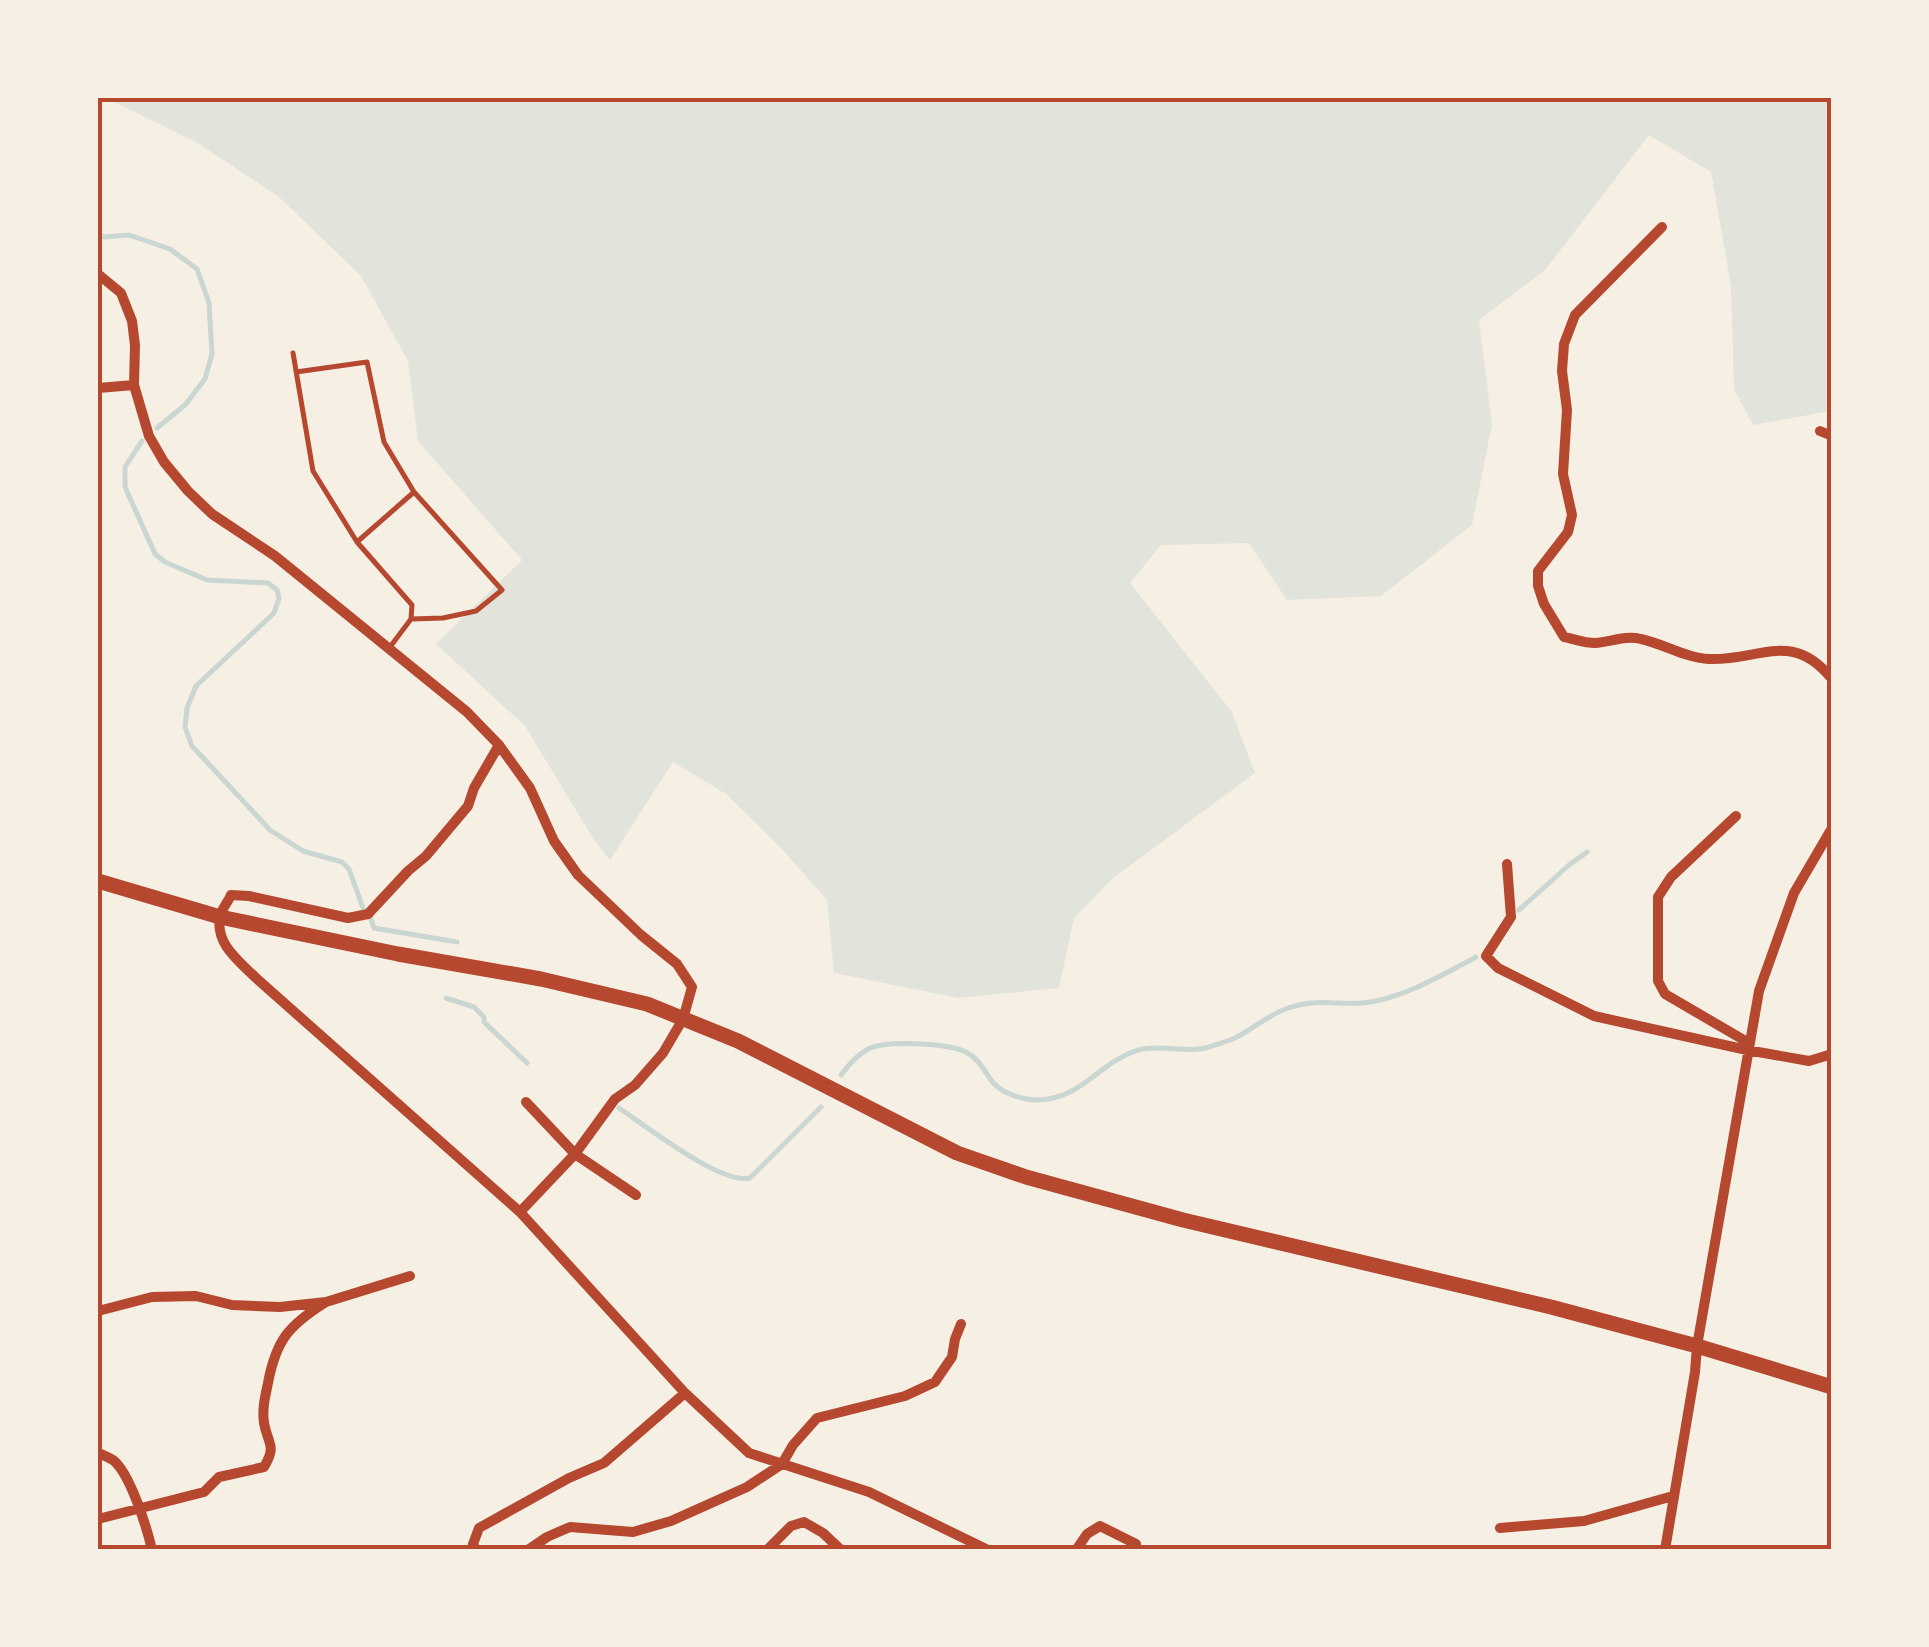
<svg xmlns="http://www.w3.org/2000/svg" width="1929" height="1647" font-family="Figtree,sans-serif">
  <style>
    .green { fill: #e2e4dc }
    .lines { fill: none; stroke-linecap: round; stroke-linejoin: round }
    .stream { stroke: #c9d6d2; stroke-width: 5 }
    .service { stroke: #b5482f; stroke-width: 5 }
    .minor { stroke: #b5482f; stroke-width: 10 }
    .secondary { stroke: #b5482f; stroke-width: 15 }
    .neatline { fill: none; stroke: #b5482f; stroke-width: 4 }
  </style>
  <rect width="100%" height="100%" fill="#f6efe4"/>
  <!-- green -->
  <path class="green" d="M111,98H1831V411L1753,425L1734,389L1731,286L1711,172L1649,135L1545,270L1479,320L1492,424L1472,525L1381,596L1287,600L1249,543L1161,545L1130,583L1232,712L1255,773L1112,879L1074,918L1059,988L958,998L834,973L827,900L781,848L726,794L673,762L610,860L594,840L525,726L436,644L522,560L418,441L408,361L361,276L279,197L196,142L108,99Z"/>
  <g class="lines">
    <!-- stream -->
    <path class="stream" d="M98,235L105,237L129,235L170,249L197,269L209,303L212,354L205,379L185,405L157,428
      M142,441L125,467V487L155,554L165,562L207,580L268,583L277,590L279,598L274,613L196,686L187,708L185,727L192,746L270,830L303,851L342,862L349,869L363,908
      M1519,910L1569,865L1587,852
      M371,919L374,928L457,942
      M446,998L474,1007L484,1017V1022L527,1063
      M841,1075C849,1064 856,1056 868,1049C887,1040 947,1043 966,1052C979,1059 983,1069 991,1080C1000,1093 1022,1100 1038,1100C1084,1098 1097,1063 1138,1050C1161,1044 1184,1053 1206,1048C1215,1045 1226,1042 1235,1038C1253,1029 1268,1015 1288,1008C1318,998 1335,1005 1363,1003C1400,1000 1444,974 1476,957
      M619,1108C646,1126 721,1185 750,1178L821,1107"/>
    <!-- service -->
    <path class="service" d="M293,353L313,471L357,542L412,605L411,619L390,647
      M296,372L367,362L384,442L414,492L502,590L476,611L443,618L411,619
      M357,542L414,492"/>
    <!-- minor -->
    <path class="minor" d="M1662,227L1575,315L1564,344L1562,371L1567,410L1563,474L1572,515L1568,532L1538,571V586L1544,604L1564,637C1574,639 1585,643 1595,643C1611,642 1625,635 1641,639C1664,644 1686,658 1709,659C1759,661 1792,629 1832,679
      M98,274L121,293L132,321L135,345L134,385L149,436L164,462L188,491L212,514L275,556L467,712L499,745L530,788L554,841L578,875L641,935L677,964L692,987L683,1019L663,1053L635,1085L615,1099L575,1154L520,1212
      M98,388L134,385
      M1820,431L1832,436
      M499,745L474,788L468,806L426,856L408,871L368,914L348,918L249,896L231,895C228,902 221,910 220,917C215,944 239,961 256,978L520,1212L685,1393L749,1453L869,1492L988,1550
      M1736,816L1671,877L1658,897V981L1665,994L1749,1043
      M1507,864L1511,917L1486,956L1498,968L1594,1016L1747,1050L1809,1061L1832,1054
      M526,1102L575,1154L636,1195
      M98,1311L152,1297L196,1296L232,1305L280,1307L326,1302L410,1276
      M98,1453C103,1455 108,1457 113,1460C130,1473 147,1528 152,1550
      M98,1519L204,1492L219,1477L264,1467C277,1445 268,1445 264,1423C262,1409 265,1397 268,1383C276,1340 289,1325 326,1302
      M1500,1528L1584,1521L1673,1496
      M476,1550L473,1544L479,1528L569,1478L604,1463L685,1393
      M528,1550L547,1537L570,1527L633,1532L671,1521L747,1487L782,1464L793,1445L817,1418L905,1396L935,1382L952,1357L955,1339L961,1324
      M767,1550L791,1526L804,1522L823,1533L841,1550
      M1076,1550L1087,1534L1100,1526L1136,1544
      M1665,1550L1695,1372L1697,1346L1759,991L1794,893L1832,828"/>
    <!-- secondary -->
    <path class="secondary" d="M98,881L220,917L398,954L541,979L647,1004L738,1041L957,1153L1026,1177L1183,1220L1551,1307L1697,1346L1832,1387"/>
  </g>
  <!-- border -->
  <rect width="1929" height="1647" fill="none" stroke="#f6efe4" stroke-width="200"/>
  <rect x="100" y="100" width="1729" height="1447" class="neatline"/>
</svg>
